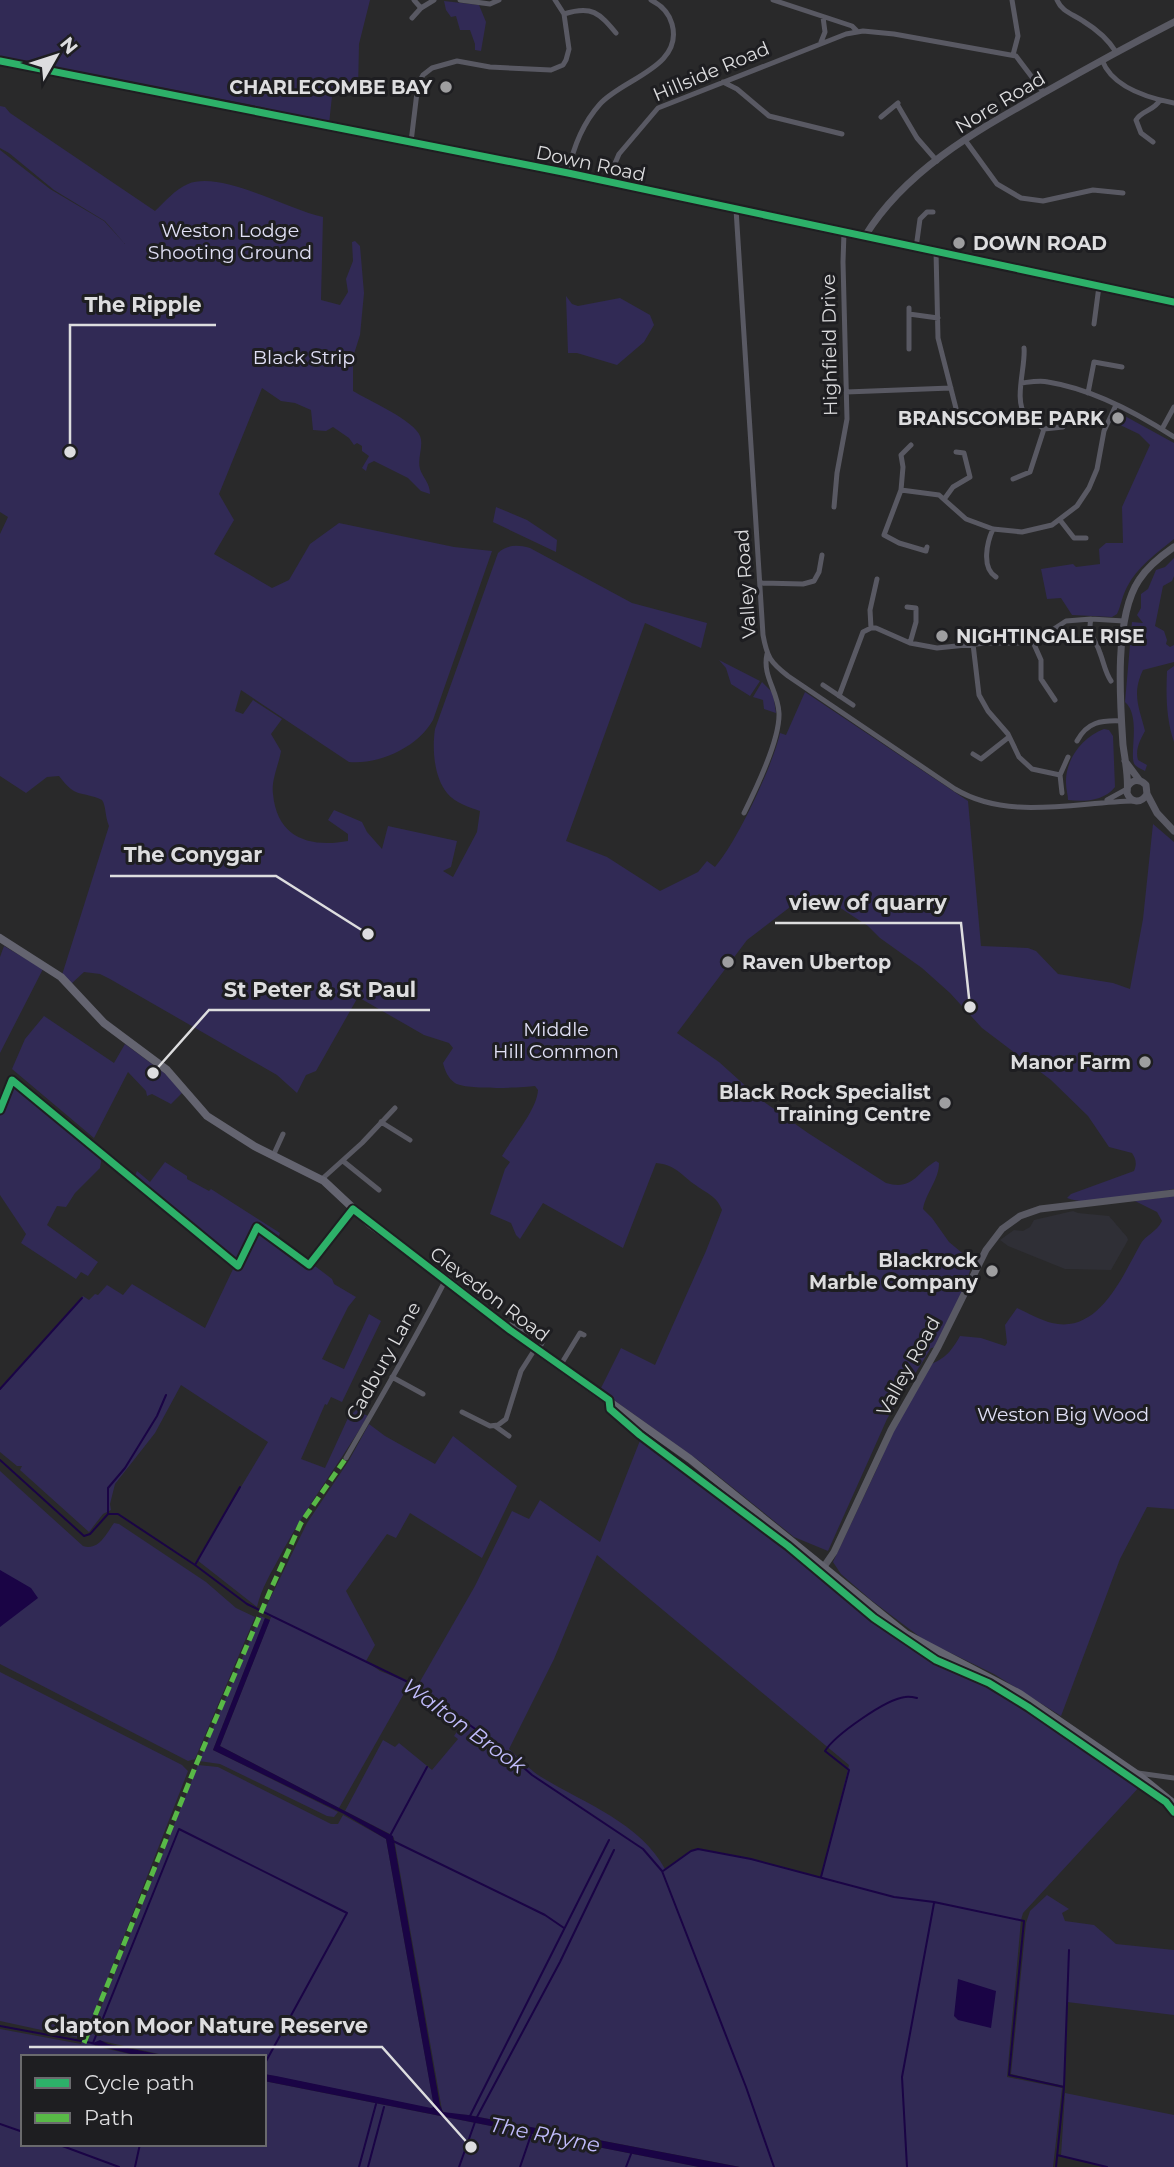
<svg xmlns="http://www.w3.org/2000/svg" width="1174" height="2167" font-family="Montserrat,sans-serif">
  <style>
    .built { fill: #2f2f36 }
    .green { fill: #312a55; fill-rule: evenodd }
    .water { fill: #1a0445 }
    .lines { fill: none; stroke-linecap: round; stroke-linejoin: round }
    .stream { stroke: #1a0445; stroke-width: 2 }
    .minor { stroke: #595963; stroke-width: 5 }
    .tertiary { stroke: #595963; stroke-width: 7 }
    .secondary { stroke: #646470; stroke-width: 8 }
    .quiet { stroke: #58b947; stroke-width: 5; stroke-dasharray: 10 5; stroke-linecap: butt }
    .cycleway-casing { stroke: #1e1e21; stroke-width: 11 }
    .cycleway { stroke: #2db169; stroke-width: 7 }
    .poi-dot { fill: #9e9ea0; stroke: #1e1e21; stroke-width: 2.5 }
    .labels { text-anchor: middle; stroke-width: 6; stroke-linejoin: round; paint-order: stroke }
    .street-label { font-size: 19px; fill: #dddddf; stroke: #1e1e21 }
    .poi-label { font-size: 19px; font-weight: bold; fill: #dddddf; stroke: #1e1e21; text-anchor: end }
    .park-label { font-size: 19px; fill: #e1e0f6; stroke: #1e1e21 }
    .water-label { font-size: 21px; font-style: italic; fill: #c0bbfb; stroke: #1e1e21 }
    .leader { fill: none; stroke: #dddddf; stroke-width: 2.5 }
    .callout-dot { fill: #dddddf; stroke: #1e1e21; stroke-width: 2.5 }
    .callout-label { font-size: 21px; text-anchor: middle; font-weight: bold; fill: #dddddf; stroke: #1e1e21; stroke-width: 6; stroke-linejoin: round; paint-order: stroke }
  </style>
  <rect width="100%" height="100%" fill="#29292a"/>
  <!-- built -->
  <path class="built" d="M1073,1211L1078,1213L1109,1216L1127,1237L1128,1240L1111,1270L1065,1269L1008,1246L1000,1240L1014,1230L1023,1231L1030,1227L1034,1220Z"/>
  <!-- green -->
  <path class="green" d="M0,0H370L359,44L358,91L333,87L329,124L261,107L0,56Z
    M444,1L479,5L486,22L481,51L475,50V44L470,30H460L456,16L451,17L446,10Z
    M0,106L5,107L10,113L155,211C165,202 174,190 188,184C221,170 289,210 323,217L321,300L340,305L348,292L346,279L353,261L352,242L355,241L360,246L364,293L360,335L353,357V391C368,400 415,421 420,436C424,446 417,458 420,469C423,478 430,483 430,494L421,491L408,478L374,461L368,464L366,471L362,468L369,456L362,451V446L357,443L354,445L349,438L333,427L326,431L313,430L311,410L295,403L281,401L262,388L219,494L234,520L214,554L272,588L289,580L310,544L339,523L454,547L492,551L433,720C418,747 379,765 349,762L241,690L235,711L243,714L253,700L282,719L271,734L281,751C279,764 271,780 273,794C277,838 310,848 348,841V834L328,820L334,810L362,822L367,832L382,849L388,826L457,841L451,867L443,871L453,877L477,832L480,811C469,807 455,803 447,793C434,777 432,749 435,729L498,553C508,544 518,545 530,548L632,603L707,623L701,648L645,623L566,841L607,857L660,891L698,872L707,861L715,867C737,842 773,765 780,733L786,735L805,692L968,801L981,946L1028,948L1036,951L1058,974L1113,983L1130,989L1143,919L1153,824L1174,842V1189C1148,1193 1090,1208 1067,1198L1071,1194L1134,1171C1137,1164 1136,1159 1132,1153L1109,1147L1088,1116L1051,1080L982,1028L950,993L922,968L880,938L868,926L819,894L807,905L794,904L747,940L677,1033L719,1062L760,1099L808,1133L886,1183C913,1191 917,1172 936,1161L939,1163C939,1180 926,1192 923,1209L932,1218L949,1242L973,1262L955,1314L938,1347L931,1348L887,1419L828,1551L794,1537L702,1463L604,1393L601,1388L621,1348L655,1365L706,1251L722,1210C717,1196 706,1193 694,1184C680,1174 676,1165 656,1163L623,1248L543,1203L520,1239L516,1235L511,1223L490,1214L505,1169L510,1162L502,1156C512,1138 537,1110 538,1090L535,1086C520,1088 465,1090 455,1083C448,1078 445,1071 443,1063L453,1048L449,1043L424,1035L358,997L316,1071L306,1075L297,1093L277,1075L110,979L100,974L84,972L71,984L62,975L109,826C105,817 106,805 102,800C81,790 77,800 59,776L47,777L26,793L0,776V534L8,517L0,512V150L50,189L104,221L125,244L105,221L54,190L9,153L0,148Z
    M566,296L572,304L578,306L620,298L650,315L654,325L644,342L617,365L577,353H568Z
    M1123,415L1174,443V539C1157,553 1137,567 1127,587C1122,596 1121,606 1117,614L1112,617L1072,615L1061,598L1047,599L1041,569L1073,564L1076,567L1100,564L1099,549L1106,543H1123L1122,507L1150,445L1139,434L1118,424Z
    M496,507L527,520L557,540L556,552L493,522Z
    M1174,558V576L1172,581L1163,586L1155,626L1164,631L1167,640L1166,644L1170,647L1174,645V662L1143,670C1131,695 1140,709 1145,731C1140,740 1135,750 1138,760L1147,765L1145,771C1142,769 1138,768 1135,765C1128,756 1142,717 1125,702L1132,622L1143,623L1137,615L1141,608V594L1148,589L1156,570L1165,567Z
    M719,660L760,681L750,696L731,684L726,668Z
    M1174,666V742C1166,718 1166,695 1167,671Z
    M762,682L773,693L776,713L764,709L763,700L753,697Z
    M1104,729L1109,730L1113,736L1115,787C1104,801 1084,802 1068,800C1068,795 1066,789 1066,783C1065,760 1082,737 1104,729Z
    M4,946L43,969L0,1053V957Z
    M44,1016L114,1063L125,1044L167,1075L182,1093L171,1104L152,1094L147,1096L146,1091L128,1072L94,1138L12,1069L25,1039Z
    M10,1075L102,1156L100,1168L75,1193L66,1207L57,1206L47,1225L98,1262L88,1276L81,1272L76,1279L21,1243L26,1234L0,1195V1098Z
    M165,1162L187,1176V1179L209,1191L211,1189L280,1233L278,1238L332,1279L334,1284L356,1297L348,1307L322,1359L344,1369L369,1314L381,1321L342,1402L331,1397L327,1405L325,1404L301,1459L325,1468L348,1418L356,1410L368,1416C339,1464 305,1508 279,1558C271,1573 261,1589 257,1607L197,1560L268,1442L181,1385L155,1433L115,1484L110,1504L111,1510L103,1514L89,1532L20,1470L22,1466H17L0,1452V1389L83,1296L89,1300L95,1294L98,1295L107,1285L123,1295L132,1284L205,1328L235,1265L134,1178L137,1171L150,1182Z
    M1174,1196V1509L1147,1507L1120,1559L1061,1716L994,1674L924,1640L871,1600L841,1574L833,1562L881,1460L891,1430L926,1366C944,1360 951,1352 960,1336L981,1338L1005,1346L1007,1343L1005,1325L1017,1308C1028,1313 1040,1320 1052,1323C1099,1334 1122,1277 1140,1245C1145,1235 1157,1232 1162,1221L1157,1212L1135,1201Z
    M369,1424L385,1436L435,1464L453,1436L517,1486L482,1558L410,1513L396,1538L387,1534L346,1591L375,1645L366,1661L380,1671L410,1683L339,1808L220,1746L271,1617L263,1613L307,1523L348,1462Z
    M643,1433L791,1547L876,1616L932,1656L1001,1688L1105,1757L1107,1761L1105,1764L1107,1766L1114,1763L1142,1784L1023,1913L1021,1920L1007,2077L1062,2088L1053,2167H740L468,2115L446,2114L442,2110L394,1838L390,1834L345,1811L383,1740L395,1747L399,1743L432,1770L458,1739L454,1736L465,1720L418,1685L475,1586L512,1511L529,1519L540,1500L600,1542ZM597,1555L849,1765L821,1878L751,1859L698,1849L691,1851L665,1869C640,1822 581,1802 538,1775C527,1767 519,1758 509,1749L554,1659Z
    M0,1471L83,1546C99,1551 106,1534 114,1523L119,1524L206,1582L236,1608L255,1617L195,1759L188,1761L0,1664Z
    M260,1616L265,1618L213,1750L338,1812L334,1817L327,1816L220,1764L199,1761Z
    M0,1672L182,1765L188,1771L84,2039L88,2040L198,1765L218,1767L331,1824H338L343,1815L386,1839L434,2106L433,2108H428L264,2074V2057H172L102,2041L94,2046L143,2057H23V2144H264V2081L699,2167H0V2029L81,2044L83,2039L0,2021Z
    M1047,1895L1069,1909L1062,1913L1065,1921L1094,1925L1116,1944L1174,1950V2015L1067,2002L1064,2086L1011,2074L1026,1923L1030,1911Z
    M1065,2093L1174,2115V2167H1107L1061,2156Z"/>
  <!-- water -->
  <path class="water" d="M0,1570L31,1588L38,1598L0,1627Z
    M265,1618L270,1620L220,1746L393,1836L440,2105L443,2112L468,2115L740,2167H699L264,2081V2074L276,2076L431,2108L434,2107L386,1839L344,1814L213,1750Z
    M958,1979L996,1991L991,2028L958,2020L954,2016Z
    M100,2040L108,2044L172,2057H143L91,2044Z"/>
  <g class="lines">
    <!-- stream -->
    <path class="stream" d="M0,1389L82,1298
      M0,1460L84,1536L90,1534L108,1514H118L195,1565L247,1604L410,1683L498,1745L532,1775L643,1849L662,1871L746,2087L774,2167
      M108,1513V1488L125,1468L157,1416L166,1395
      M195,1565L240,1487
      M391,1834L427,1767
      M391,1840L545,1915L564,1928
      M663,1871L691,1851L698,1849L751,1859L894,1897L934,1902L1024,1921L1009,2075L1064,2087
      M821,1877L849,1770L825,1751C835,1735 886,1699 905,1697C909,1696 913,1697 917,1698
      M0,2026L92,2043
      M93,2043L179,1829L347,1913L264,2065
      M470,2116L609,1840
      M477,2117L560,1962L614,1850
      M0,2124L23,2132
      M57,2144L119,2167
      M1057,2155L1107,2167
      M135,2167L140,2144
      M359,2167L376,2104
      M368,2167L384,2107
      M459,2167L475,2122
      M520,2167L531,2135
      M626,2167L631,2154
      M907,2167L902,2077L934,1903
      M1056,2167L1064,2087L1069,1950"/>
    <!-- minor -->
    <path class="minor" d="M414,0L421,8
      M460,0L490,4L499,0
      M773,0L852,26L857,31
      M1012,0L1018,36L1013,55
      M1057,0C1062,12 1073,14 1083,21C1096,29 1108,39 1116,52
      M564,14C592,5 599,13 616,33
      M412,18L421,8L434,0
      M821,42L825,32L823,17
      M1102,60C1112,87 1148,98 1174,103
      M723,82L737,89L769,116L842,134
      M897,104L917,138L937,161
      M881,117L898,103
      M965,140L997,184L1021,198L1043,201L1093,190L1123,193
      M411,142L418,84L423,75L432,68L457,61L490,67L551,70L563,65L566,60L569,49L564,14L555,0
      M1153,142L1141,133L1136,120C1142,110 1154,111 1160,100
      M568,173C573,148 583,123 600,104C622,79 684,67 672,24C669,13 661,5 651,0
      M611,183L613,168L619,154L658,108L846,34L863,31L894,34L1016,56L1044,93
      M736,209L763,635C767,657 770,662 788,676L955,789C1008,821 1075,802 1134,801
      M916,248L920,219L927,212H933
      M936,251L938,338L960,424
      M909,308V349
      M909,314L938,318
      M1094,324L1099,286
      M1021,383C1030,382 1040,380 1048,382C1092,389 1137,413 1174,437
      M846,392L951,388
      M1088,393L1094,362L1122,367
      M1044,429L1063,427
      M1162,429L1174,407
      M911,445L901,455L903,467L901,490L939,495L966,519L993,529L1022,532L1052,525L1077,506L1089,488L1097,469L1104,431L1116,405
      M1013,479L1030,472L1044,429C1038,424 1031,421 1026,416C1013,401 1026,366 1024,348
      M901,490L884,535L899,543L926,551L927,547
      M945,498L953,487L970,477L964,453L956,452
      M834,507L837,473L847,419L843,262L844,232
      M1060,520L1074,538H1086
      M993,529C987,542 981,568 996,577
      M761,583L803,584L814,581L819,572L822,555
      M907,607L916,608V622L910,643L937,648L986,643H1025L1037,640L1066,621L1091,619
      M871,628L870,610L877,579
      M1033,642L1041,660V679L1055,700
      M973,644L979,695L988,711L1008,734L1019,757L1032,769L1060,775L1062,793
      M1111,681C1105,672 1104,663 1100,653C1096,639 1087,635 1091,619L1124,621
      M823,685L853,705
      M839,696L863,632L871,628H876L910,643
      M1077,741C1087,722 1101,720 1122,721
      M973,754L981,759L1009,737
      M1060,775L1068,757
      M1107,800L1127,789
      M744,813C756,789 780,738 779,713C778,691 762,676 767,654
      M381,1122L410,1140
      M273,1156L283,1134
      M343,1161L379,1190
      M322,1179L362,1143L395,1108
      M512,1323L541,1339L542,1343L538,1351
      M560,1366L580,1333L584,1335
      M392,1377L423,1394
      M462,1412L490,1426L498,1425L506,1419L521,1371L535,1349
      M495,1426L509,1436
      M346,1458C380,1399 415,1340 446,1279
      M1138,1773L1174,1778"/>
    <!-- tertiary -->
    <path class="tertiary" d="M0,61L568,173L1174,302
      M865,236C907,168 980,129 1047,91C1089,67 1131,44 1174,22
      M1125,761L1140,781
      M1128,786C1133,779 1140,779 1146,785L1147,794C1141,804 1131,803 1127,793C1129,778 1125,760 1123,745C1120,701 1114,617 1139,580C1148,566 1161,556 1174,547
      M1147,794L1157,813L1174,831
      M823,1568L834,1552L891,1430L938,1347L986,1250L1002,1229L1020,1216L1040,1209L1174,1193"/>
    <!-- secondary -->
    <path class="secondary" d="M0,938L61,977L104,1023L167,1070L207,1116L254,1146L324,1181L371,1225L446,1279L535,1349L690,1459L906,1634L1020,1694L1141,1777L1174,1804"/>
    <!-- quiet -->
    <path class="quiet" d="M84,2043L196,1765L271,1589L301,1523L346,1458"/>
    <!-- cycleway casing -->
    <g class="cycleway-casing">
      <path id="cycleway" d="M0,61L568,173L1174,302
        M0,1110L12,1080L238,1266L257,1227L309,1265L353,1209L510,1330L609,1400L610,1409L640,1435L788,1546L874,1618L936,1660L989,1683L1028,1707L1166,1802L1174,1812"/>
    </g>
    <!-- cycleway -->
    <use href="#cycleway" class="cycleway"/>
  </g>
  <!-- markers -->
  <g class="poi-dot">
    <circle cx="446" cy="87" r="7"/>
    <circle cx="959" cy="243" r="7"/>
    <circle cx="1118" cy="418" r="7"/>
    <circle cx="942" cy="636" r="7"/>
    <circle cx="728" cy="962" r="7"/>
    <circle cx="1145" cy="1062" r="7"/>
    <circle cx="945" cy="1103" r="7"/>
    <circle cx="992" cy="1271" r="7"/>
  </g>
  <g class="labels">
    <!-- street labels -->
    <g class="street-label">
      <text transform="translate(711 71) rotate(-23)" y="7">Hillside Road</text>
      <text transform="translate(1000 102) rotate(-31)" y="7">Nore Road</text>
      <text transform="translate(591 163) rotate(12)" y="7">Down Road</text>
      <text transform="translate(829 345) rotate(-91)" y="7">Highfield Drive</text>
      <text transform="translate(745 584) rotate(-94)" y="7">Valley Road</text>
      <text transform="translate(490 1294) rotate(37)" y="7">Clevedon Road</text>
      <text transform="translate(383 1361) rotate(-61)" y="7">Cadbury Lane</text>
      <text transform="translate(908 1366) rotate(-61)" y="7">Valley Road</text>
    </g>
    <!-- poi labels -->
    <g class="poi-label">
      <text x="432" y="94">CHARLECOMBE BAY</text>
      <text x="973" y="250" text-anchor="start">DOWN ROAD</text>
      <text x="1104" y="425">BRANSCOMBE PARK</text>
      <text x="956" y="643" text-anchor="start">NIGHTINGALE RISE</text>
      <text x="742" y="969" text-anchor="start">Raven Ubertop</text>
      <text x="1131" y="1069">Manor Farm</text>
      <text x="931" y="1099">Black Rock Specialist<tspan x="931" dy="22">Training Centre</tspan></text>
      <text x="978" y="1267">Blackrock<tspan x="978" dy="22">Marble Company</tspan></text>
    </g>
    <!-- park labels -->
    <g class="park-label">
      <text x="230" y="237">Weston Lodge<tspan x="230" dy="22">Shooting Ground</tspan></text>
      <text x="304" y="364">Black Strip</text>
      <text x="556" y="1036">Middle<tspan x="556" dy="22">Hill Common</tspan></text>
      <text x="1063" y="1421">Weston Big Wood</text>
    </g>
    <!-- water labels -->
    <g class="water-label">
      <text transform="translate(464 1726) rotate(36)" y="7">Walton Brook</text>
      <text transform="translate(545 2135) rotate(11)" y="7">The Rhyne</text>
    </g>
  </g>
  <!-- callouts -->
  <path class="leader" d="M70 452L70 325H216M368 934L276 876H110M970 1007L961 923H775M153 1073L209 1010H430M471 2147L382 2047H29"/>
  <g class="callout-dot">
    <circle cx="70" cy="452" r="7"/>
    <circle cx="368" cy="934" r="7"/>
    <circle cx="970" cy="1007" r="7"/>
    <circle cx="153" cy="1073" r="7"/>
    <circle cx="471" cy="2147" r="7"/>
  </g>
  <g class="callout-label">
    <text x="143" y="312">The Ripple</text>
    <text x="193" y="862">The Conygar</text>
    <text x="868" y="910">view of quarry</text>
    <text x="320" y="997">St Peter &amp; St Paul</text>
    <text x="206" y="2033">Clapton Moor Nature Reserve</text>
  </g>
  <!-- legend -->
  <rect x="21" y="2055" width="245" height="91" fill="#1e1e21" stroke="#6a6a6d" stroke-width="2"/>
  <rect x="35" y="2078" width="35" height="10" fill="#2db169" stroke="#6a6a6d" stroke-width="2"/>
  <text x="84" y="2090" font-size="21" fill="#dddddf">Cycle path</text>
  <rect x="35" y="2113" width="35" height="10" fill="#58b947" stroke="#6a6a6d" stroke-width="2"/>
  <text x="84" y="2125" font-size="21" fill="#dddddf">Path</text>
  <!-- north arrow -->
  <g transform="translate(56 56) rotate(51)" stroke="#1e1e21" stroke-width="5" paint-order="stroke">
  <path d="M0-5L12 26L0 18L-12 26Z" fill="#dddddf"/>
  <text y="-10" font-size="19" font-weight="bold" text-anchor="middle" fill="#dddddf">N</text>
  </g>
</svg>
